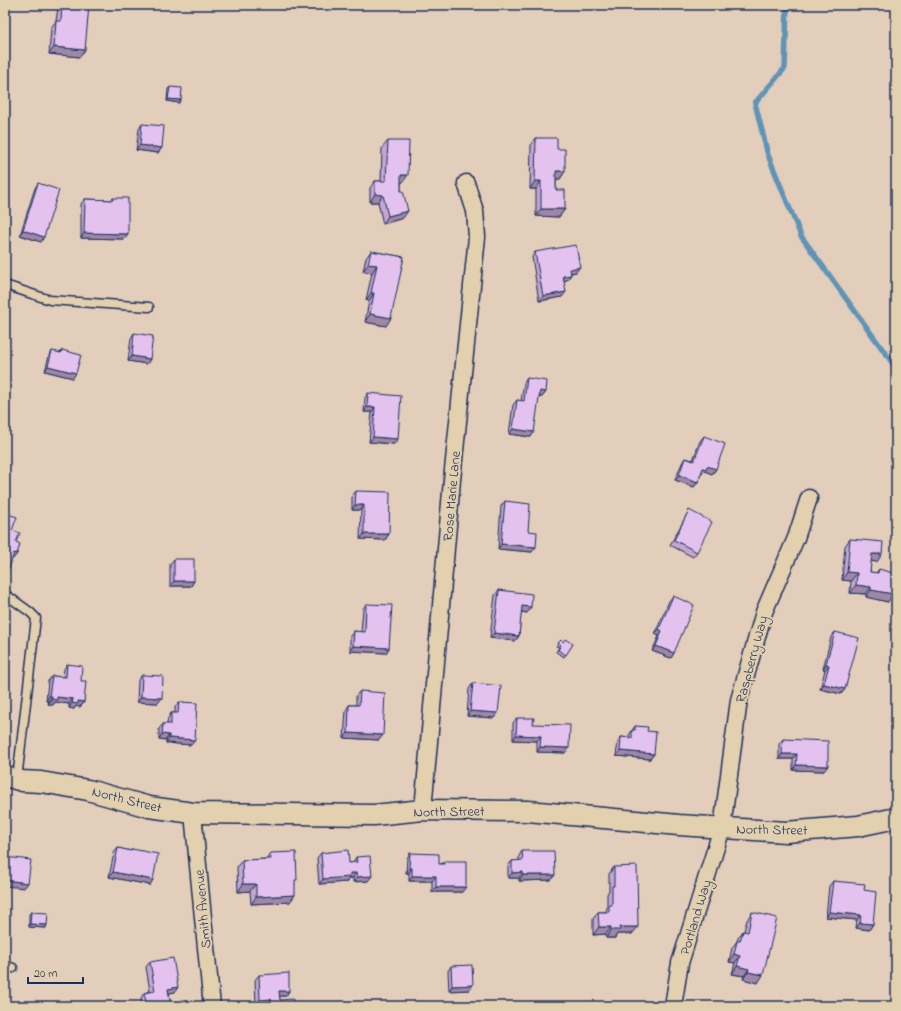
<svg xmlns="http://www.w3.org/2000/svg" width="901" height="1011" font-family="'Indie Flower',sans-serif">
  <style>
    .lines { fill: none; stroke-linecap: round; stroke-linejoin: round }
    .stream { stroke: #6194b6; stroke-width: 5.5 }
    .service-casing { stroke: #1b2f5e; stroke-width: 11 }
    .minor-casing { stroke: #1b2f5e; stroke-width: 19 }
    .tertiary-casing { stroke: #1b2f5e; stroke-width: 23 }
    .service { stroke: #e3d0ae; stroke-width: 8 }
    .minor { stroke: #e3d0ae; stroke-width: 16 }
    .tertiary { stroke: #e3d0ae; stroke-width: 20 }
    .wall { fill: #c3a7ce; stroke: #1b2f5e }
    .shaded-wall { fill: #9f88a7; stroke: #1b2f5e }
    .building { fill: #e3c2ef; stroke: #1b2f5e }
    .labels { text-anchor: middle; stroke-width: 4; stroke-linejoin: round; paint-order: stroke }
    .street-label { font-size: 14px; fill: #1b2f5e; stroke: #e3d0ae }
  </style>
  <rect width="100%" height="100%" fill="#e3cdbb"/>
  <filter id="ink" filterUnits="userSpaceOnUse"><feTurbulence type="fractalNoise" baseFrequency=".025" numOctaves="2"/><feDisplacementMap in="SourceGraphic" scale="8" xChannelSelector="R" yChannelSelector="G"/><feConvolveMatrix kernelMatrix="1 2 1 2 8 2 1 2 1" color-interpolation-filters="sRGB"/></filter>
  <g filter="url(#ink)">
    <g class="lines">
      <!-- stream -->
      <path class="stream" d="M787,5L785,68L755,103L768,155L801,236L896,368"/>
      <!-- service casing -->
      <g class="service-casing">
        <path id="service" d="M5,285L50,300L149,307
          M5,594L30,612L36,618L17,779
          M5,965L13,968"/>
      </g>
      <!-- minor casing -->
      <g class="minor-casing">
        <path id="minor" d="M423,810L452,480L477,237L475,211L466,183
          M193,813L204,928L212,1006
          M673,1006L680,963L722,828L739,700L764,612L796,538L809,498"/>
      </g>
      <!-- tertiary casing -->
      <g class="tertiary-casing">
        <path id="tertiary" d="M5,776L22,781L41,782L88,790L149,807L193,813L374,815L423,810L528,811L679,825L786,832L858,826L896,818"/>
      </g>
      <!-- service -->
      <use href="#service" class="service"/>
      <!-- minor -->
      <use href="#minor" class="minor"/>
      <!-- tertiary -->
      <use href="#tertiary" class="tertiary"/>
    </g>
    <!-- wall -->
    <path class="wall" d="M53,5H89L80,57L49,54L51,28L56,21L58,7H53Z
      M170,87L179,103L167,101L168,89Z
      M142,124L158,153L136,150L139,129Z
      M536,138L557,149L565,171L560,179H556V190L565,209L559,217L536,216V189H530L531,145Z
      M388,141L402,183H401V191L403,218L383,224L378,202H370V188L375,181H381L382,148Z
      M38,183L41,242L20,235L35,188Z
      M113,198L128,234L124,239L81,238V204L85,199L111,200Z
      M371,251L404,257L386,326L365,322L369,301L366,300L372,273L363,271L366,258Z
      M535,252L576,272L571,273L567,280L564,281L562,297L539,301L532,257Z
      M134,333L150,359L147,364L128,361L131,338Z
      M62,350L73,378L45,371L49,356L52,351L60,353Z
      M527,378L546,392L542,397H539L531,437L509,434L513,405L517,400L521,401L524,383Z
      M368,393L398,439L394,444L369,442L372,412H364L365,398Z
      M704,436L716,469L712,474L705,471L702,474H701L698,482L694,487L675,480L682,463L685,458L693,460L700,441Z
      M356,491L389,534L385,540L360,539L361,510H352V496Z
      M505,501L528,531L532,552L498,549L501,506Z
      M689,510L697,552L693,557L670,545L686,516Z
      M850,539L877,562L871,561L870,572L876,573L879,569L888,602L866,597V594L850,593L851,581L842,580L845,546Z
      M174,559L194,581L191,586H170V564Z
      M499,590L527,613L521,612L519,636L515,641L490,638L495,595Z
      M673,596L674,653L671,658L652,651L659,636L655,634L669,601Z
      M366,604L389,648L386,653L350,651V636L354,631L361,632L363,609Z
      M835,632L845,689L841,694L820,689L825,670L823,669L831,637Z
      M561,640L563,642L573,644L564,657L556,652L559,647L556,646Z
      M67,664L81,681L84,702L80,707L76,706L74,709L69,708V704L55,702L53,705L48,704L49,701H46L48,681L52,676L63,677L64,669Z
      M142,675L158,703L137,702L138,680Z
      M473,683L498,713L494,718L467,716L469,689Z
      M360,691L379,740L344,738L346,710L349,705H356V696Z
      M179,702L195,740L191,745L166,743V740L159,739V729L163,724H167L168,718L171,713H175V707Z
      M517,718L533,724L565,753L537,752V741L513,740V723Z
      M635,726L647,731L654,754L650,759L616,756L618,742L621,737L629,738V735Z
      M783,739L824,771L793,770V759H779V744Z
      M118,848L131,851L132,849L150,885L109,877L114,853Z
      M522,851L551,880L519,881V878H508V866L512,861H519V856Z
      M270,853L295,883L290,902L251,904L250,891L238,892L237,867L242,860L266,859Z
      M321,853L349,863H353L356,857L368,881L353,882V878H349L347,882L319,884L317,858Z
      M410,853L439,864H442L444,861L462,892H432V881H409V873H406L407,858Z
      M614,867L632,934H617L615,938H606V934L593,935V919L598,912H605L607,909V894L609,890V874Z
      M833,881L864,890L873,924L869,930L856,928L857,920L826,917L829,886Z
      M31,912L46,928L29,927V914Z
      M752,912L758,983L743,979L744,976L732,974L735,963L729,962L732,948L737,941L738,938L743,931H744L747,920Z
      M150,962L175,992L169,993L171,1006H142L141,998L144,993L150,991L146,967Z
      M451,966L469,990L449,991L448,971Z
      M259,975L289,991L286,996H279L280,1000L293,1006H268V1004L256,1005L255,980Z"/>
    <!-- shaded-wall -->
    <path class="shaded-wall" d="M54,5H59L58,7H53Z
      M54,47L85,50L80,57L49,54Z
      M168,99L181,100L179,103L167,101Z
      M140,145L162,148L158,153L136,150Z
      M556,171H565L560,179H551Z
      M401,175H408L402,183H396Z
      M535,181H541L536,189H530Z
      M375,194L383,195L378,202H370Z
      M541,209H565L559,217L536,216Z
      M408,211L403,218L383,224L388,216Z
      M23,230L44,237L41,242L20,235Z
      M84,233L128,234L124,239L81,238Z
      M368,264L377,265L372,273L363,271Z
      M580,267L576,272L566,274L570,269Z
      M571,275L567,280L560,282L563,276Z
      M566,292L562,297L539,301L543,296Z
      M371,293H374L369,301L366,300Z
      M370,314L391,318L386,326L365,322Z
      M132,356L150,359L147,364L128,361Z
      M48,366L76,373L73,378L45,371Z
      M540,391L546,392L542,397H536Z
      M367,407H375L372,412H364Z
      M513,429L534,432L531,437L509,434Z
      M373,437L398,439L394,444L369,442Z
      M707,466L716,469L712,474L705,471L702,474L700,473L703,468Z
      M679,475L698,482L694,487L675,480Z
      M355,505H364L361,510H352Z
      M364,534H389L385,540L360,539Z
      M501,544L536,547L532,552L498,549Z
      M14,553L17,554L13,559L10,558Z
      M872,554H882L877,562L867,561Z
      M5,567L9,568L5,574Z
      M847,572L857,573L851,581L842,580Z
      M174,581H194L191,586H170Z
      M856,585L871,587L866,594L850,593Z
      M871,590L893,594L888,602L866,597Z
      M522,606L531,607L527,613L518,611Z
      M659,629L662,631L659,636L655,634Z
      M494,633L519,636L515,641L490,638Z
      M353,646L389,648L386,653L350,651Z
      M656,646L674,653L671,658L652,651Z
      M826,664L829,665L825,670L823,669Z
      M824,684L845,689L841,694L820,689Z
      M49,696H52L49,701H46Z
      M57,697L73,699L69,704L55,702L53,705L48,704L52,699Z
      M141,697L162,698L158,703L137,702Z
      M78,701L84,702L80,707L76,706L74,709L69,708L72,703Z
      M470,711L498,713L494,718L467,716Z
      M348,733L383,735L379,740L344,738Z
      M162,734L169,735L166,740L159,739Z
      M516,735L541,736L537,741L513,740Z
      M169,738L195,740L191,745L166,743Z
      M540,747L569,748L565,753L537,752Z
      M620,751L654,754L650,759L616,756Z
      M782,754H797L793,759H779Z
      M796,765L828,766L824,771L793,770Z
      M409,868H412L409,873H406Z
      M113,872L153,880L150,885L109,877Z
      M523,872L519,878H508L512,873Z
      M350,873H356L353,878H349L347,882L319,884L323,879Z
      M523,875H555L551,880L519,881Z
      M372,876L368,881L353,882L357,877Z
      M412,876H436L432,881H409Z
      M5,880L28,883L24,888L5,886Z
      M243,884H256L250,891L238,892Z
      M436,887H466L462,892H432Z
      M295,895L290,902L251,904L256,897Z
      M829,912L861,915L857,920L826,917Z
      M860,923L873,924L869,930L856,928Z
      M30,924L47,925L46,928L29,927Z
      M599,927H611L606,934L593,935Z
      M620,927H638L632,934H617L615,938H606L611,930Z
      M734,954L740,956L735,963L729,962Z
      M737,966L749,969L744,976L732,974Z
      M748,972L763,975L758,983L743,979Z
      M473,985L469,990L449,991L452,986Z
      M178,987L175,992L165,994L168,989Z
      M279,991H289L286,996H276Z
      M271,999L268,1004L256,1005L260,1000Z"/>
    <!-- building -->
    <path class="building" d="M62,5H89L85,50L54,47L56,21H61Z
      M170,87L182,88L181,100L168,99Z
      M142,124L164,126L162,148L140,145Z
      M536,138H557V149H565V171H556V190H565V209H541V181H535Z
      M388,141H409L408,175H401V191H403L408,211L388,216L383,195L375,194V181H386Z
      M38,183L59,190L44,237L23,230Z
      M113,198H128V234L84,233L85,199L113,200Z
      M576,245L580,267L570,269L571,275L563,276L566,292L543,296L535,252Z
      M371,251L404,257L391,318L370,314L374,293H371L377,265L368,264Z
      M134,333L153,336L150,359L132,356Z
      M62,350L81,355L76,373L48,366L52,351L61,353Z
      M527,378L547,381L546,392L540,391L534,432L513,429L517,400L524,401Z
      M368,393L401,396L398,439L373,437L375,407H367Z
      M704,436L725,444L716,469L707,466L706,469L703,468L698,482L679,475L685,458L694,461Z
      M356,491L390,492L389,534H364V505H355Z
      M505,501L530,504L528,531L537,532L536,547L501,544Z
      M689,510L712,522L697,552L674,540Z
      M5,513L17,517L12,530L20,533L16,542L20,544L17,554L14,553L9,568L5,567Z
      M850,539L883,542L882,554H872L870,572L878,573L879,569L896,574V583L893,594L871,590V587L856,585L857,573L847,572Z
      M174,559H194V581H174Z
      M499,590L532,594L531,607L522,606L519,636L494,633Z
      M673,596L694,605L674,653L656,646L662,631L659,629Z
      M366,604L392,605L389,648L353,646L354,631L365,632Z
      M835,632L859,638L845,689L824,684L829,665L826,664Z
      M565,639L573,644L566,655L558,650L561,645L558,643L561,640L563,642Z
      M67,664L82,666L81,681H86L84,702L78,701V704L72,703L73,699L57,697V700L52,699V696H49L52,676L66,677Z
      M142,675L163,676L162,698L141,697Z
      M473,683L501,686L498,713L470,711Z
      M360,691L385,693L383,735L348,733L349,705H359Z
      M179,702L197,703L195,740L169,738V735L162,734L163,724H171V713H178Z
      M517,718H534L533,724L570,725L569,748L540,747L541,736L516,735Z
      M635,726L648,727L647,731L656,732L654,754L620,751L621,737L632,738V730H635Z
      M783,739L828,741V766L796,765L797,754H782Z
      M118,848L131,851L132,849L158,854L153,880L113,872Z
      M348,850L349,863L357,862L356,857L370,856L372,876L357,877L356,873H350V877L323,879L321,853Z
      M522,851H554L555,875H523V872L512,873V861L523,860Z
      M296,852L297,880H295V895L256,897V884H243L242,860L271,859L270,853Z
      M410,853L439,854V864H444V861H466V887H436V876H412V868H409Z
      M5,857L31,860L28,883L5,880Z
      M637,866L638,927H620V930H611V927H599L598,912H609V905H612V886H614V867Z
      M833,881L865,884L864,890L876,892L873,924L860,923L861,915L829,912Z
      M31,912L48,913L47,925L30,924Z
      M752,912L777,918L763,975L748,972L749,969L737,966L740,956L734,954L737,941H740L743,931L748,932Z
      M173,958L178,987L168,989L171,1006H147L144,993L155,991L150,962Z
      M472,965L473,985L452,986L451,966Z
      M289,973V991H279L280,1000L293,999V1006H272L271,999L260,1000L259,975Z
      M45,1002L46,1006H20V1005Z"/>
  </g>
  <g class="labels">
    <!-- street labels -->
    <g class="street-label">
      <text transform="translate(451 496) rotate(-85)" y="5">Rose Marie Lane</text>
      <text transform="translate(751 659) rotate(-75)" y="5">Raspberry Way</text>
      <text transform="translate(127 799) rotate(14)" y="5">North Street</text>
      <text transform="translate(449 811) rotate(-1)" y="5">North Street</text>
      <text transform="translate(772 829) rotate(1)" y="5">North Street</text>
      <text transform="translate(202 909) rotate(-95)" y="5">Smith Avenue</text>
      <text transform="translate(695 917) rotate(-73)" y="5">Portland Way</text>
    </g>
  </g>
  <!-- margin -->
  <rect width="901" height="1011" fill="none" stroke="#e3d0ae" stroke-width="20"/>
  <rect x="10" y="10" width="881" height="991" fill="none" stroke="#1b2f5e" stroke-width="1.5" filter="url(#ink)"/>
  <!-- scale -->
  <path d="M28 977v6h55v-6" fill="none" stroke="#1b2f5e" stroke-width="2"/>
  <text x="34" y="977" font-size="12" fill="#1b2f5e" stroke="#e3d0ae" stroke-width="3" paint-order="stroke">20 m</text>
</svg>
